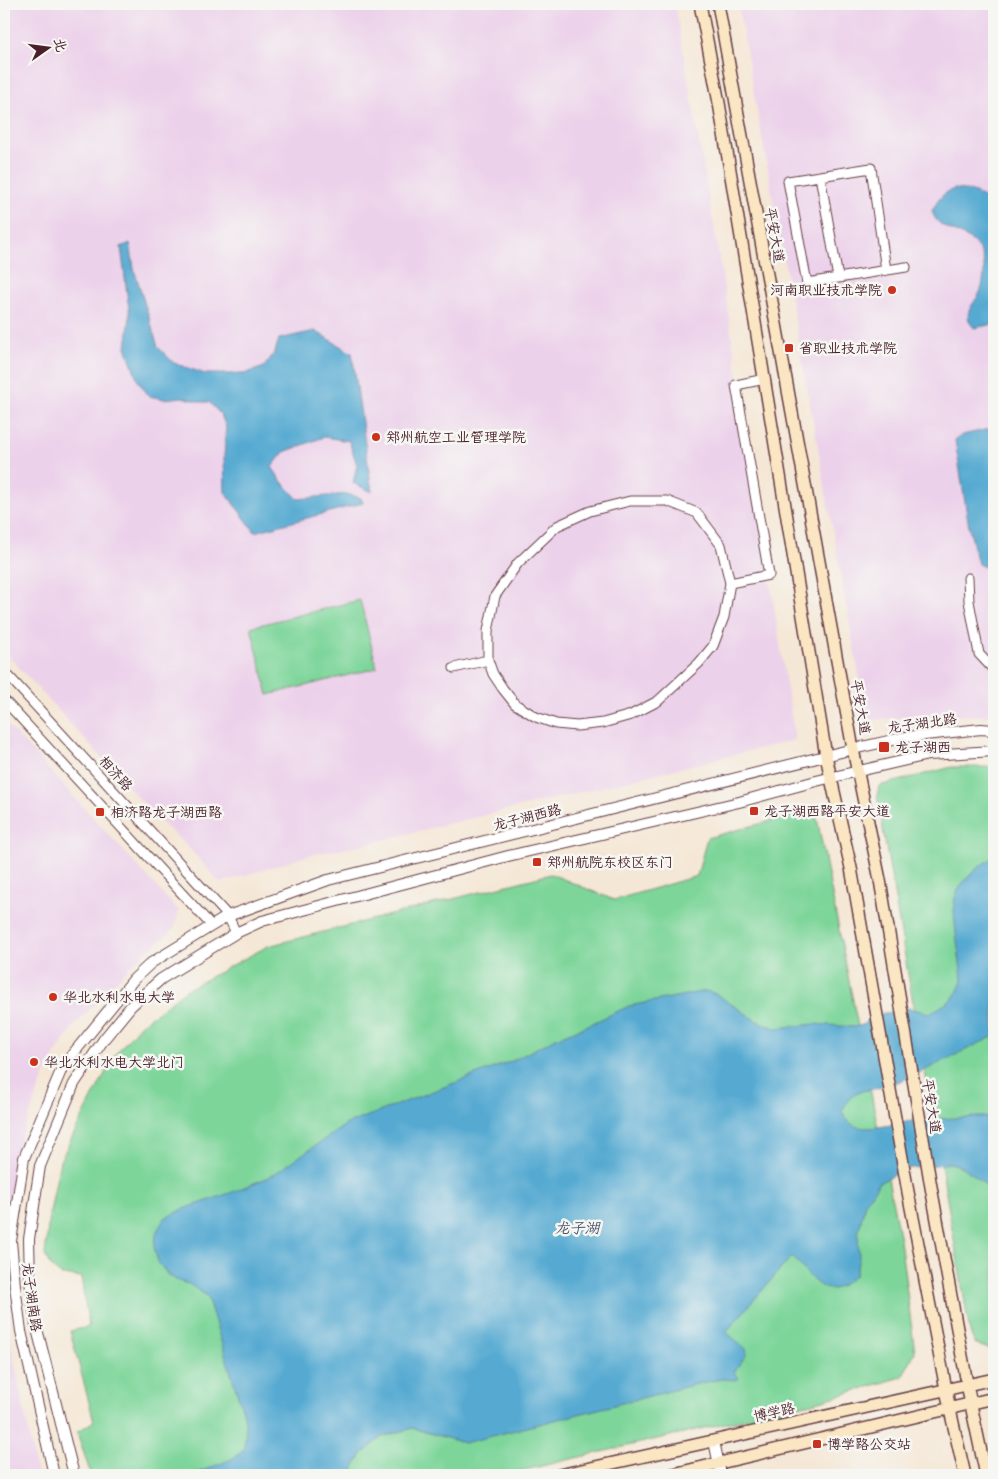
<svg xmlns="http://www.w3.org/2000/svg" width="998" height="1479" font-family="'Shantell Sans','LXGW WenKai TC',sans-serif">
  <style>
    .built { fill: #ecd1ea }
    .green { fill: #7dd59a; stroke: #647a62 }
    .water { fill: #57aad2; stroke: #50647e }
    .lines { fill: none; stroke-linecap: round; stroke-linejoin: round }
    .minor-casing { stroke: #643d44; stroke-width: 11 }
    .tertiary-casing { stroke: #643d44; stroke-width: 12 }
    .secondary-casing { stroke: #643d44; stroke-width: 14 }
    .minor { stroke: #fff; stroke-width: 9 }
    .tertiary { stroke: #fff; stroke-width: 10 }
    .secondary { stroke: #fbe6c4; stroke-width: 11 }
    .poi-dot { fill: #c8321e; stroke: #f6f6f2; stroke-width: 2 }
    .labels { text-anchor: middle; stroke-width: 5; stroke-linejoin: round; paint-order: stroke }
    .street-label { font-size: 14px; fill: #4a1f2b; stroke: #f6f6f2 }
    .poi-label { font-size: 14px; fill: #4a1f2b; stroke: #f6f6f2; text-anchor: start }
    .water-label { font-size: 15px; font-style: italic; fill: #4f576e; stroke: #f6f6f2 }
  </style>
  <rect width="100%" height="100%" fill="#f6f6f2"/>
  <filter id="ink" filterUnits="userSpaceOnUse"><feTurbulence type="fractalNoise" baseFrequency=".02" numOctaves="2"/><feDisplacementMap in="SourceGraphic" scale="10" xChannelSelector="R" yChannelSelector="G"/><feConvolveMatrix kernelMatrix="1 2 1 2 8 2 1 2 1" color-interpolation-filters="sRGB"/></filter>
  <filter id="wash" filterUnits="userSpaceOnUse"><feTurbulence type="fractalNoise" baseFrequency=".0096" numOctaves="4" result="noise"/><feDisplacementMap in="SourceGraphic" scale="20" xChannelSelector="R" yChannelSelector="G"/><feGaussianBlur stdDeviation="1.12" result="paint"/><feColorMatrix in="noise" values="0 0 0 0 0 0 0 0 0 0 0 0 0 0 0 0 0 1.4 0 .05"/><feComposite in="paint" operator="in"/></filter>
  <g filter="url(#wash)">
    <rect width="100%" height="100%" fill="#f5e7d5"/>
    <!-- built -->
    <path class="built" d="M4,4H675L721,268L795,740L349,848L317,853L220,883L191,850L155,816L4,651Z
      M738,4H994V716L948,715L867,720Z
      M4,721L179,911L174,929L131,965L72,1028L48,1066L15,1153L4,1255Z
      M4,1308L37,1475H4Z"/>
    <!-- green -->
    <path class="green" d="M360,600L377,668L268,695L251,627Z
      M952,767H994V1351L975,1344L970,1332L877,795L879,786Z
      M800,813L817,818L900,1240L915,1352L902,1377L820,1401L503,1475H91L77,1432L94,1421L70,1331L89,1327L81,1277L61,1275L51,1267L45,1255L49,1217L60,1161L114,1056L140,1025L186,990L268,946L551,874L614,900L697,876L707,838Z"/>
    <!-- water -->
    <path class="water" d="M954,189C971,190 983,194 994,207V324L974,328C960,312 975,305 981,290C984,281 985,268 983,259C975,227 939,237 932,211C938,200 942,193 954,189Z
      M130,243L134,269L158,347L174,363L205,374H244L264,367L275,352L279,339L315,331L352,353L372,492L353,483L357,465L349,441L324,437L284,452L272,467L282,482L298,499L347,494L361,498L363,503L255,532L225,492L224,457L226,427L221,415L209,402H201L182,397L164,399L149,396L138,381L126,347L130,317L121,247Z
      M994,428V571L978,564L969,527L955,440L962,435Z
      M994,857V1036L913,1076L887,1086L862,1091L854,1095L848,1100L842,1111C844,1118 851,1125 858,1127C873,1131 903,1121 920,1120C945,1118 970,1118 994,1116V1192L974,1175L962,1167L951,1163L904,1169L879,1183L865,1203L858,1234L859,1258L855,1275C850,1279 845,1284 839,1287C820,1297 804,1268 792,1256L726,1332L746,1349L747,1354L734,1372L739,1378L737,1380L721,1379L701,1383L464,1443L412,1428L382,1437L362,1454L350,1475H192L232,1459L243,1451L246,1435L244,1415L207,1296L189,1284L178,1281L168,1275L158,1262L154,1247L157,1231L165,1218L181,1210L230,1193L271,1176L347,1124L512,1061L556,1038L582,1028L629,1006L706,991L716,994L757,1021L775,1028L816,1024L853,1027L863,1025L871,1016L908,1008L929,1013C945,1005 957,999 962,981C961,961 950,909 956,895C963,878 979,866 994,857Z"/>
  </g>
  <g filter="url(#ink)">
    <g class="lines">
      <!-- minor casing -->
      <g class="minor-casing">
        <path id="minor" d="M820,176L838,278
          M886,270L871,168L788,181L807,283L906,267
          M968,578L969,601L979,654L994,670
          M730,583L769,575L736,385L765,379
          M454,668L488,660V631L495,596L518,563L557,526L590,511L630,501H667L697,513L721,545L730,583L724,617L713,646L699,663L658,701L631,715L603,723L577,726L556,724L536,717L515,704L503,689L493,674L488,660
          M4,671L228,916L236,933
          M4,700L211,925"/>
      </g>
      <!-- tertiary casing -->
      <g class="tertiary-casing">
        <path id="tertiary" d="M714,1441L721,1475
          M54,1475L21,1331L15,1286L11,1241L24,1158L63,1066L134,979L151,963L228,916L328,880L853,749L906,737L981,729L994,730
          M74,1475L36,1325L30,1281L29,1239L40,1166L74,1084L104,1039L131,1006L161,979L236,933L262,921L508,856L739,802L816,781L928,755L994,751"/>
      </g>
      <!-- secondary casing -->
      <g class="secondary-casing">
        <path id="secondary" d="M700,4L719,103L826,756L851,868L908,1192L950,1410L965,1475
          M718,4L853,749L880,880L931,1187L971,1405L986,1475
          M559,1475L994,1379
          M669,1475L994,1398"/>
      </g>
      <!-- minor -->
      <use href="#minor" class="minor"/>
      <!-- tertiary -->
      <use href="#tertiary" class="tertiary"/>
      <!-- secondary -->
      <use href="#secondary" class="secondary"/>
    </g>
  </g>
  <!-- markers -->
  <g class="poi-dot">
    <circle cx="892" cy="290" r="5"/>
    <rect x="784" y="343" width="10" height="10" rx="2.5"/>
    <circle cx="376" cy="437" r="5"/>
    <rect x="878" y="741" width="12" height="12" rx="2.5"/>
    <rect x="749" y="806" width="10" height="10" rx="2.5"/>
    <rect x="95" y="807" width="10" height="10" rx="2.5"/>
    <rect x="532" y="857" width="10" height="10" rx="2.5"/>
    <circle cx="53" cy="997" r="5"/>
    <circle cx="34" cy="1062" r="5"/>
    <rect x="812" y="1439" width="10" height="10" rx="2.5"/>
  </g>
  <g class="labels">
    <!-- street labels -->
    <g class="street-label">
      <text transform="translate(775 235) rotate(80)" y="5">平安大道</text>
      <text transform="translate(861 707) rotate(80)" y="5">平安大道</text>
      <text transform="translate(922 723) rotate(-8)" y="5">龙子湖北路</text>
      <text transform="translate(116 773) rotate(48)" y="5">相济路</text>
      <text transform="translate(527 817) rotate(-14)" y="5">龙子湖西路</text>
      <text transform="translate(932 1106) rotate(81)" y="5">平安大道</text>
      <text transform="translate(32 1297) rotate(82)" y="5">龙子湖南路</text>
      <text transform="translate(774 1412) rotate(-13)" y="5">博学路</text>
    </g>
    <!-- poi labels -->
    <g class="poi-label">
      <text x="882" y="295" text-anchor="end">河南职业技术学院</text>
      <text x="799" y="353">省职业技术学院</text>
      <text x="386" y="442">郑州航空工业管理学院</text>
      <text x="895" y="752">龙子湖西</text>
      <text x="764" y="816">龙子湖西路平安大道</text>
      <text x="110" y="817">相济路龙子湖西路</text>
      <text x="547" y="867">郑州航院东校区东门</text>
      <text x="63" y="1002">华北水利水电大学</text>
      <text x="44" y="1067">华北水利水电大学北门</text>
      <text x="827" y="1449">博学路公交站</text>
    </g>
    <!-- water labels -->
    <g class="water-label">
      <text x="577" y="1233">龙子湖</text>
    </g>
  </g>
  <!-- margin -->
  <rect width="998" height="1479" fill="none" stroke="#f6f6f2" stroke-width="20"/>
  <!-- north arrow -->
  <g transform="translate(48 48) rotate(76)" stroke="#f6f6f2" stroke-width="4" paint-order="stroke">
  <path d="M0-4L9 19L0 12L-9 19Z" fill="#4a1f2b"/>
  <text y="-8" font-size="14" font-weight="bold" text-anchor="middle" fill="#4a1f2b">北</text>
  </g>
</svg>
